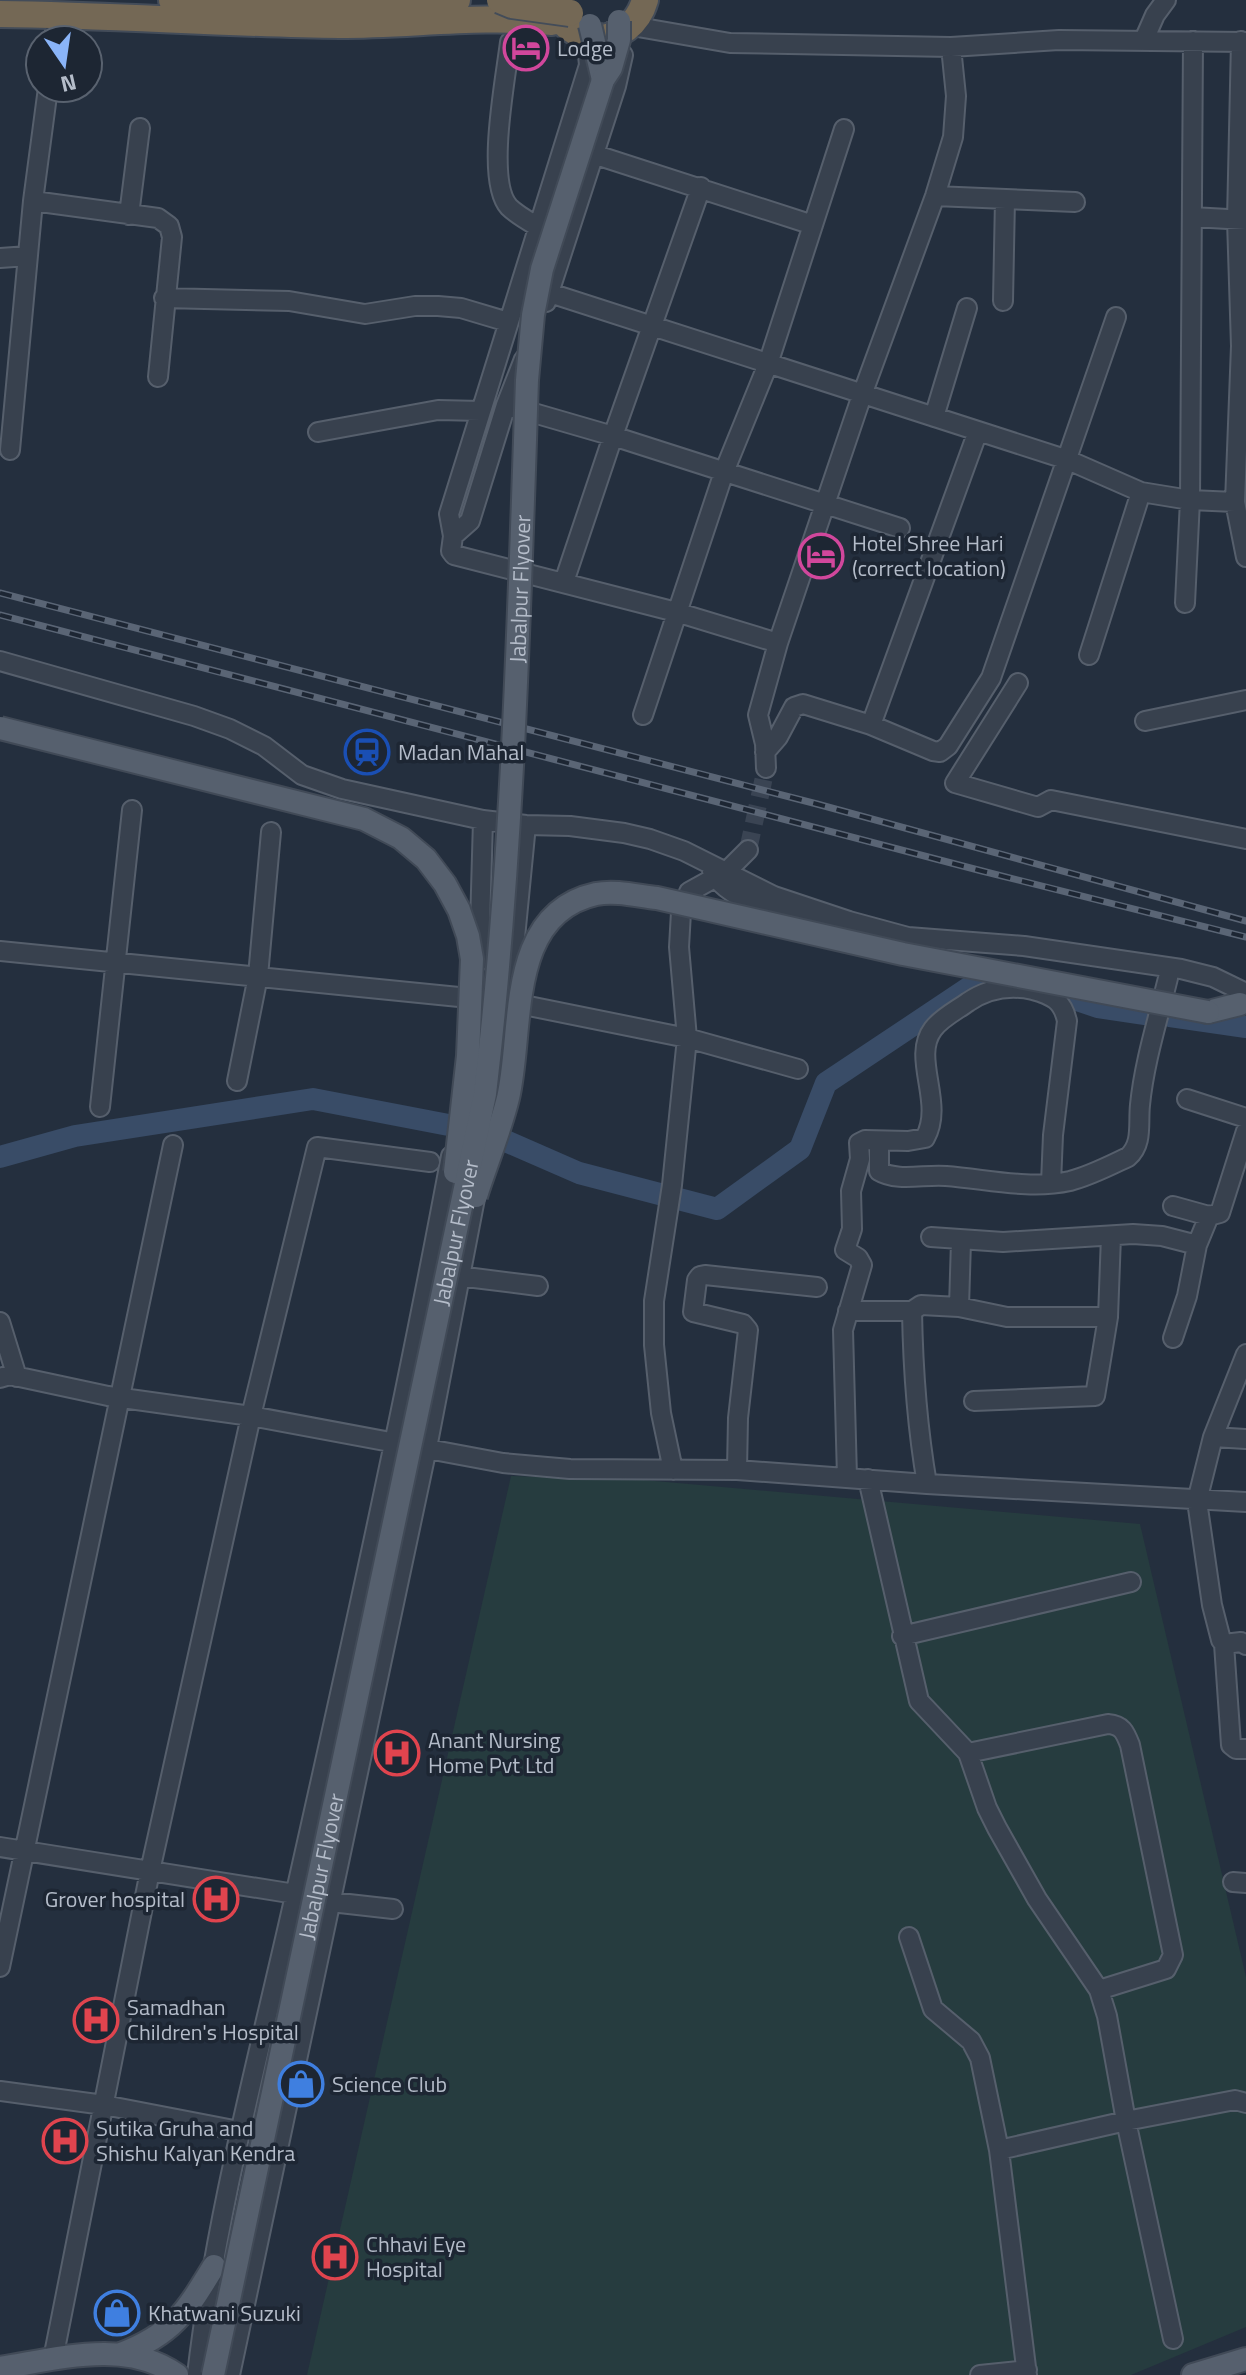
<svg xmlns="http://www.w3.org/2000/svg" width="1246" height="2375" font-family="'Titillium Web',sans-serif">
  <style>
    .green { fill: #263c3f }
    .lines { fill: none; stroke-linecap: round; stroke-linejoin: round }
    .river { stroke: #394c67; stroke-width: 22 }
    .minor-tunnel { stroke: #3a4453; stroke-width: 18; stroke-dasharray: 18 9; stroke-linecap: butt }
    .minor-casing { stroke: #565f6c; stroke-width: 22 }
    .major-casing { stroke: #414a57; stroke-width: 26 }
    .highway-casing { stroke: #434c59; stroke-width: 30 }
    .minor { stroke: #38414e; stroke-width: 18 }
    .major { stroke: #56606e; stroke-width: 22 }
    .highway { stroke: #746855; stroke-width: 26 }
    .rail-casing { stroke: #5a6575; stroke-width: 7 }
    .rail { stroke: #1d2633; stroke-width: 4; stroke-dasharray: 12; stroke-linecap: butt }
    .major-bridge-casing { stroke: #414a57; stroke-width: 26; stroke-linecap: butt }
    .highway-bridge-casing { stroke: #434c59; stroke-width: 30; stroke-linecap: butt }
    .major-bridge { stroke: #56606e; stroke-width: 22 }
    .highway-bridge { stroke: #746855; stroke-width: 26 }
    .labels { text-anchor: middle; stroke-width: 7; stroke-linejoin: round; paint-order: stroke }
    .poi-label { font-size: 22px; fill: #b4bcc9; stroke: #1d2633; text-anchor: start }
    .street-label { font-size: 22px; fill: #b4bcc9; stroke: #1d2633 }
  </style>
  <rect width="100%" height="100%" fill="#242f3e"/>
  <!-- green -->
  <path class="green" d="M511,1476L644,1480L1140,1524L1246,1977V2327L1131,2375H307Z"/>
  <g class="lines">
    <!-- river -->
    <path class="river" d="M1170,1016L1246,1027
      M0,1157L75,1136L313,1099L485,1132L579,1173L717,1209L800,1149L826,1083L970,987L1021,981L1098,1007L1145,1014"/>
    <!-- minor-tunnel -->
    <path class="minor-tunnel" d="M748,850L766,768"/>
    <!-- minor casing -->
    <g class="minor-casing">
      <path id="minor" d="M632,26L730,43L951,47L1059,40L1246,42
        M54,40L57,15
        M1144,40L1155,15L1166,0
        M1241,41L1237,220L1241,346L1235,502L1246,557
        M510,42C506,77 485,181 509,207C517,215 530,222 540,228
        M587,45L589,65L449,514L453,536L451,551L454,555L676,612L778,643
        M593,154L813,225
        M935,196L1075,202
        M33,201L158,218L169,226L172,237L158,377
        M129,215L140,128
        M1192,217L1246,220
        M0,258L28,256
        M528,286L1068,460L1141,492L1190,500L1235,502
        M164,298L289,301L365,314L415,306H438L461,308L508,322
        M1003,301L1005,199
        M546,302L616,86L623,55
        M513,407L613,436L900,528
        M934,417L967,308
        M318,432L438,410L481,411
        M10,450L33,201L48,88
        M453,536L470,521L506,405L524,359
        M564,582L613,436L701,187
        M1185,603L1190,500L1193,41
        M1089,655L1141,492
        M0,661L194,716L230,729L264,746L302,775L342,789L483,820L526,825L570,826L624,833L650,839L684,851L774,896L849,921L908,937L1024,946L1181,969L1213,977L1246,993
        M1018,683L955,783L1038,807L1051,800L1246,839
        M643,715L724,472L768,364L844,129
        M1145,721L1246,700
        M871,725L978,431
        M765,752L778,737L794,707L803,704L871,725L933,751L940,752L948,746L991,678L1116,317
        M766,768L765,744L758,715L778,643L862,395L935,196L953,137L956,96L951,47
        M712,871C727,904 801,919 834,929
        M0,951L509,1002L687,1038L798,1069
        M479,961L483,820
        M237,1081L258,976L271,832
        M495,1091L510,989L526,825
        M1187,1099L1246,1118
        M100,1107L132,810
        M879,1141V1171C897,1182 925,1174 946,1176C987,1179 1029,1190 1070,1181C1090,1176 1109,1166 1128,1157C1143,1144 1138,1124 1140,1105C1144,1063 1158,1019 1168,978
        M1173,1206L1209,1216
        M931,1237L1003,1242L1133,1234L1162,1236L1197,1245
        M458,1276L538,1286
        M959,1307L961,1241
        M848,1311H912
        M0,1322L17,1377
        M1173,1338L1187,1296L1197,1245L1209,1216L1220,1213L1246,1131
        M1246,1354L1213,1437L1197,1501L1212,1605L1221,1640L1224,1644L1241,1642L1246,1645
        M0,1378L10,1375L108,1396L251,1416L503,1463L570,1469L737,1470L927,1484L1246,1502
        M974,1401L1095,1396L1108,1317L1111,1236
        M1213,1437L1246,1439
        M673,1470L661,1413L654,1345V1301L672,1185L687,1038L679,947L681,912L689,892L727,871L748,850
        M737,1470L738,1418L748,1330L743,1324L693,1312L697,1280L700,1276L705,1275L817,1287
        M847,1477L843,1330L862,1265L858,1258L845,1250L852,1229L851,1191L860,1159L859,1143L865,1140L908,1141L925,1138C945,1103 911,1058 933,1029C941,1018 957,1010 968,1002C987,989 1010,985 1033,990C1052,995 1063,1001 1067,1021L1053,1135L1051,1183
        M868,1479L919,1701L968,1753L987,1808L997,1828L1037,1899L1099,1990L1107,2016L1126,2121L999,2150
        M927,1484C917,1426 913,1370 912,1311L921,1305L959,1307L1007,1317H1108
        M902,1636L1131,1582
        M1224,1644L1231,1745L1236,1749H1246
        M968,1753L1108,1724C1122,1725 1125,1732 1130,1745L1173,1955L1166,1969L1099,1990
        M0,1847L295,1894L331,1902L393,1909
        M1233,1882L1246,1883
        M909,1937L933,2009L971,2041L980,2058L999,2150L1027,2375
        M0,1967L173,1145
        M0,2091L104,2105L239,2131
        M1173,2339L1126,2121L1235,2100L1246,2103
        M53,2359L150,1871L251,1416L317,1147L430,1162
        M197,2375C216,2211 260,2052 296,1891C351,1647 405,1403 451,1156
        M230,2375L427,1448L478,1183
        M980,2375L1027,2370"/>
    </g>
    <!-- major casing -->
    <g class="major-casing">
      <path id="major" d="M1208,1012L1240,1004
        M121,2354C173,2334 186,2312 214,2266
        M0,2368C57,2359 126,2338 177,2375
        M1193,2375L1246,2359"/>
    </g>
    <!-- highway casing -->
    <g class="highway-casing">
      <path id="highway" d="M172,0L420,2L457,0
        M552,0C565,51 631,50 645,0
        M0,14C113,15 227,24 340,25C411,25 482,15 552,22"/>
    </g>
    <!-- minor -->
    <use href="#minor" class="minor"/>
    <!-- major -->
    <use href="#major" class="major"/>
    <!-- highway -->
    <use href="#highway" class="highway"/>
    <!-- rail casing -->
    <g class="rail-casing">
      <path id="rail" d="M0,593L817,804L1246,921
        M0,615L982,871L1246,937"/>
    </g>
    <!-- rail -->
    <use href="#rail" class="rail"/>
    <!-- major-bridge casing -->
    <g class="major-bridge-casing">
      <g id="major-bridge">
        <path d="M590,25L603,80"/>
        <path d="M0,728L364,819L401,838L426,859L445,884L459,910L468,936L472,959L468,1056L455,1172"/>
        <path d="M476,1196C486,1164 500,1131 508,1098C524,1030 505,914 596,894C616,890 638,896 657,898L903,954L1208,1012"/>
        <path id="s1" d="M213,2375L485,1094C513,857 519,618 527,380L533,315L542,269L603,80L611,68L619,40V21"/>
      </g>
    </g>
    <!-- highway-bridge casing -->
    <g class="highway-bridge-casing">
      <path id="highway-bridge" d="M500,0L512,5L570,13"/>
    </g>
    <!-- major-bridge -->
    <use href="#major-bridge" class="major-bridge"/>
    <!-- highway-bridge -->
    <use href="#highway-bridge" class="highway-bridge"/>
  </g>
  <!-- icons -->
  <defs>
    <g id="hotel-ring" transform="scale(2.3)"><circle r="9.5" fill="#1d2633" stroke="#d1479c" stroke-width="1.5"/><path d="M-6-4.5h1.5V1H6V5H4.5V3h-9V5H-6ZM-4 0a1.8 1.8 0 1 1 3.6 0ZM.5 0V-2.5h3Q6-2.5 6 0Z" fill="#d1479c"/></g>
    <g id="station-ring" transform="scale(2.3)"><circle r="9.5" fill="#1d2633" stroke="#1a4fb4" stroke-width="1.5"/><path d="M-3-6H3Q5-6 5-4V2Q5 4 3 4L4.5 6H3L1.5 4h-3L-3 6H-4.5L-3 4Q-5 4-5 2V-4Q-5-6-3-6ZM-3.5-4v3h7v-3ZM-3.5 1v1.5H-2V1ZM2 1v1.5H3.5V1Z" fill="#1a4fb4"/></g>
    <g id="hospital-ring" transform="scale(2.3)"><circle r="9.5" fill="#1d2633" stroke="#e0444e" stroke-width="1.5"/><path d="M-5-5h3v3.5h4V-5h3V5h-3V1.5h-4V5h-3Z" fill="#e0444e"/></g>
    <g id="shop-ring" transform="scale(2.3)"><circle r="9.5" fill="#1d2633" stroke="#3f7fe0" stroke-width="1.5"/><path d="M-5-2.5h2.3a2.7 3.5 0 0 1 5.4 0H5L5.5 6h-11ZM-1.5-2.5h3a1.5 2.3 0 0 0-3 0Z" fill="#3f7fe0"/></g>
  </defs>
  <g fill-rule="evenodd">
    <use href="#hotel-ring" x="526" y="48"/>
    <use href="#hotel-ring" x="821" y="556"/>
    <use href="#station-ring" x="367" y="752"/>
    <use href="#hospital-ring" x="397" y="1753"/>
    <use href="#hospital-ring" x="216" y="1899"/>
    <use href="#hospital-ring" x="96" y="2020"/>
    <use href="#shop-ring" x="301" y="2084"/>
    <use href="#hospital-ring" x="65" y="2141"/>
    <use href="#hospital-ring" x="335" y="2257"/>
    <use href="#shop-ring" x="117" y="2313"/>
  </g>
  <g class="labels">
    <!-- poi labels -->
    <g class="poi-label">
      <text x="557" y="56">Lodge</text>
      <text x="852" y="551">Hotel Shree Hari<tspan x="852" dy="25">(correct location)</tspan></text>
      <text x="398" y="760">Madan Mahal</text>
      <text x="428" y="1748">Anant Nursing<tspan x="428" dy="25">Home Pvt Ltd</tspan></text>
      <text x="185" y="1907" text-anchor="end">Grover hospital</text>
      <text x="127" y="2015">Samadhan<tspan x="127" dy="25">Children's Hospital</tspan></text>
      <text x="332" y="2092">Science Club</text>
      <text x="96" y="2136">Sutika Gruha and<tspan x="96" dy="25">Shishu Kalyan Kendra</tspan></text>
      <text x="366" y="2252">Chhavi Eye<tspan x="366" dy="25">Hospital</tspan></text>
      <text x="148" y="2321">Khatwani Suzuki</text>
    </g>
    <!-- street labels -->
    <g class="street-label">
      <text dy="8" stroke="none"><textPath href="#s1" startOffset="1816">Jabalpur Flyover</textPath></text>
      <text dy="8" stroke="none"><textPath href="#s1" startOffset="1168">Jabalpur Flyover</textPath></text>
      <text dy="8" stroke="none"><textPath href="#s1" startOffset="520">Jabalpur Flyover</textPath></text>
    </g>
  </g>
  <!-- north arrow -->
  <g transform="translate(64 64) rotate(167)"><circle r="38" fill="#1d2633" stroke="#59626f" stroke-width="2"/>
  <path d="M0-6L14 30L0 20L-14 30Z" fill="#8ab4f8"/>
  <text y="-12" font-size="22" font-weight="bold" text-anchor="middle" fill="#b4bcc9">N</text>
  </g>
</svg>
